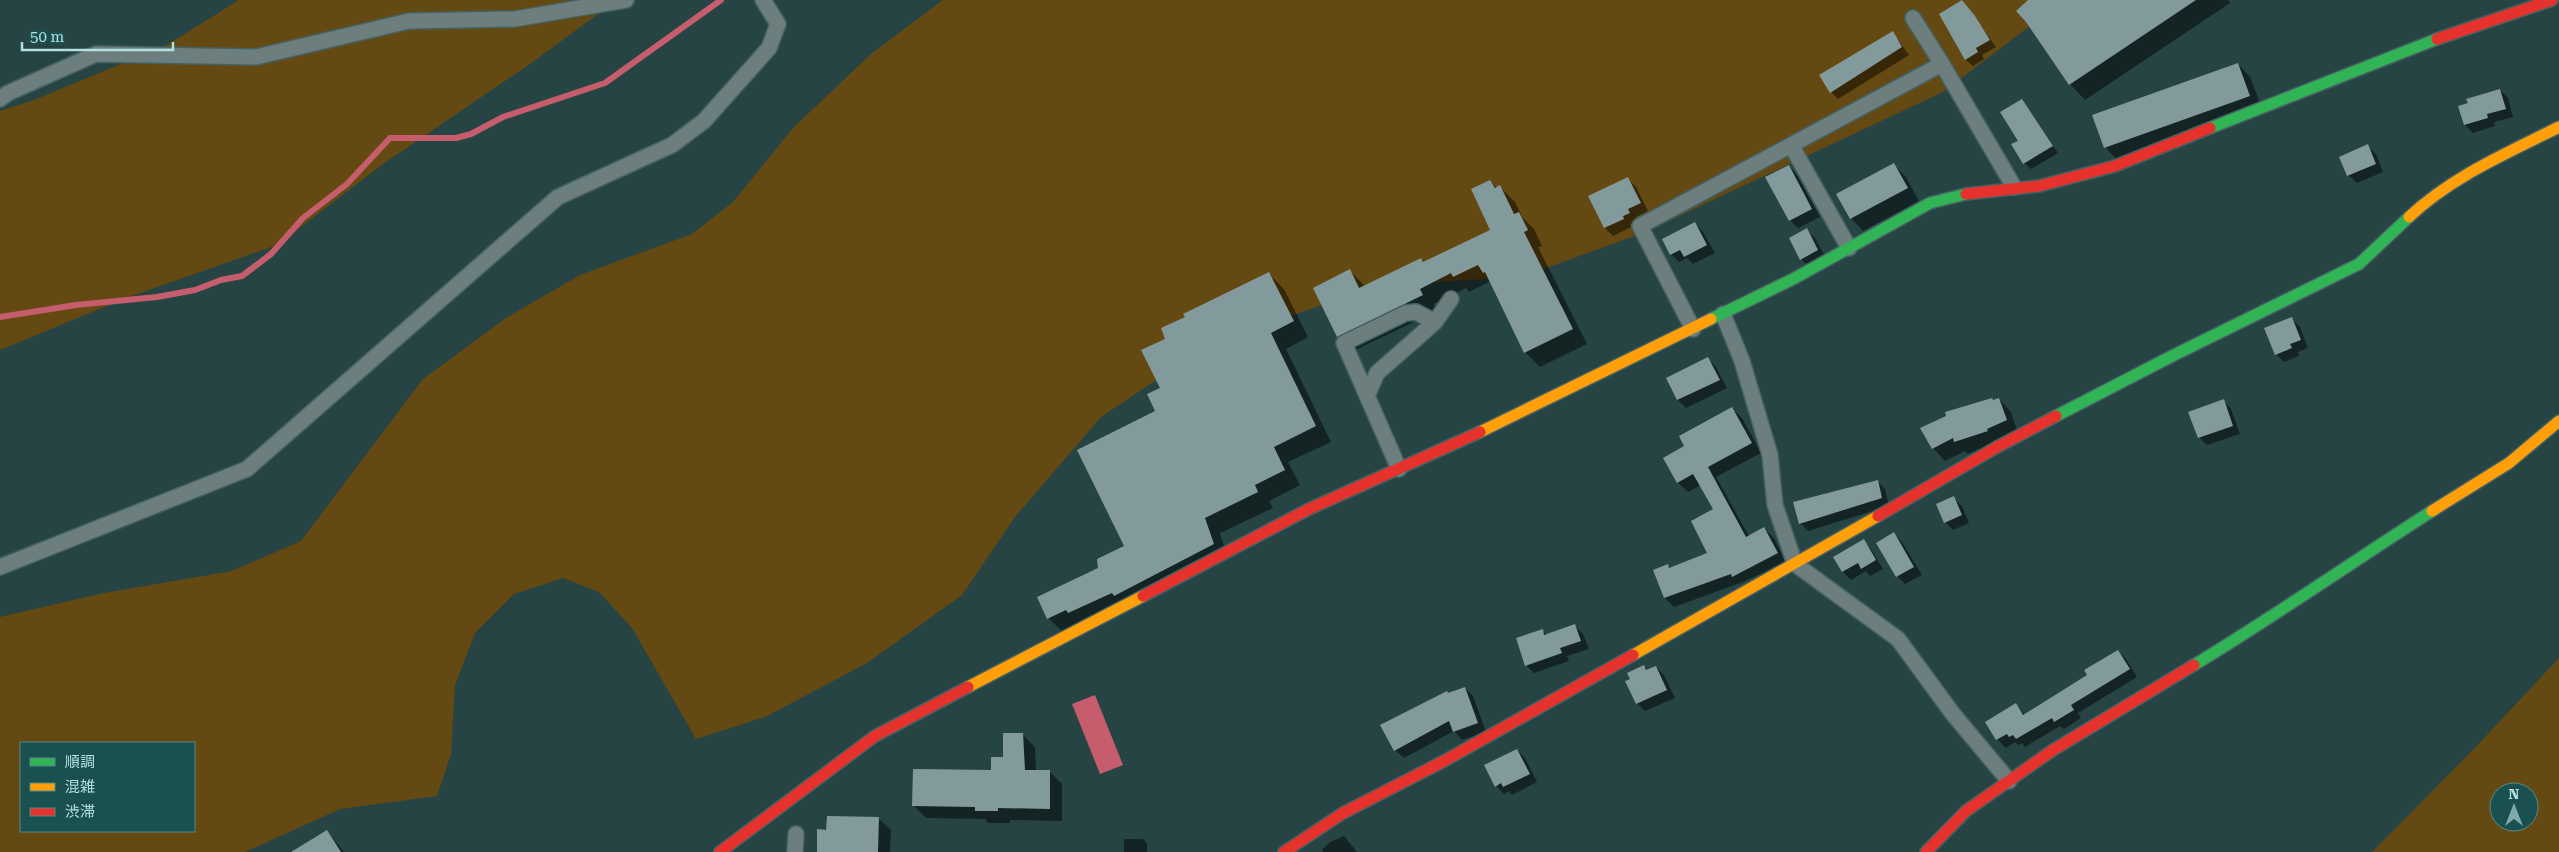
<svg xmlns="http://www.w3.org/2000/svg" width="2559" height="852" font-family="'Roboto Serif','Noto Sans JP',serif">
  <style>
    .green { fill: #654912; fill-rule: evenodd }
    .water { fill: #c65d6c }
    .shadow { fill: #0007 }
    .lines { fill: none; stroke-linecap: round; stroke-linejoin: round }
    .stream { stroke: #c65d6c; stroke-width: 6 }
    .building { fill: #839a9d }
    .street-casing { stroke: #456161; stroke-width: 18 }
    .fast-casing { stroke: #456161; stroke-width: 14 }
    .slow-casing { stroke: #456161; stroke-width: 14 }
    .jam-casing { stroke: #456161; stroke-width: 14 }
    .street { stroke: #6c7e7d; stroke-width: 15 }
    .fast { stroke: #30b455; stroke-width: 11 }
    .slow { stroke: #ff9f0a; stroke-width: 11 }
    .jam { stroke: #e5322d; stroke-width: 11 }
  </style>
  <rect width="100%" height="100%" fill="#274444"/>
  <!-- green -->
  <path class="green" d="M239,0H617L530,64L383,164L277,245L126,298L0,350V111L34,100L167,45Z
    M943,0H2064L1943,92L1643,233L1521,277L1381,285L1269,323L1164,375L1101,417L1015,517L962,595L867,663L765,717L696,739L632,628L599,592L563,578L514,594L475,633L455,685L451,754L437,796L340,809L245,852H0V617L104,593L232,571L301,541L423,379L506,318L580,275L692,234L733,202L793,128L871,54ZM21,743H194V831H21Z
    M2559,658V852H2372L2469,754ZM2499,792H2529V822H2499Z"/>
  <!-- water -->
  <path class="water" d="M1095,695L1123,765L1100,774L1072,704Z"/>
  <!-- shadow -->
  <path class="shadow" d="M2030,0H2228L2230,3L2085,100L2070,84Z
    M1963,1L1996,47L1982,55L1984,59L1973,66L1966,60L1941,15Z
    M1893,33L1909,55L1838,99L1831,92Z
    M2238,64L2250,77L2262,108L2117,160L2105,147Z
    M2500,90L2508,98L2513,117L2494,122L2495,126L2473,133L2465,125L2469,104Z
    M2021,100L2058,153L2031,169L2024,163L2020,141Z
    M2367,146L2376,154L2383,172L2357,183L2348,175Z
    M1894,165L1906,177L1919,201L1863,231L1851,218Z
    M1789,166L1797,175L1820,217L1798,228L1790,220Z
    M1628,179L1636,187L1648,211L1636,217L1638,221L1630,225L1631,227L1613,236L1605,228Z
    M1490,181L1497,188L1500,187L1515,202L1522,217L1534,229L1542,246L1538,247L1587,344L1540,367L1525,352L1491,281L1469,292L1466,288L1434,304L1437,311L1353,351L1338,336L1350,271L1365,286L1421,259L1425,263L1492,230Z
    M1695,224L1703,232L1715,253L1693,264L1687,258L1679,262L1671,254Z
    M1807,230L1815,238L1826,258L1809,267L1801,259L1790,239Z
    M1269,274L1284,289L1308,337L1286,349L1331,442L1288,462L1300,485L1269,501L1273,508L1220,533L1228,559L1064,633L1048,618L1126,546L1161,389L1167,339Z
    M2292,319L2300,327L2308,348L2298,352L2299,356L2284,362L2276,354Z
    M1708,359L1716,367L1727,388L1686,408L1678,400Z
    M1999,399L2011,412L2018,433L1967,454L1965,451L1945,461L1933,448L1994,401Z
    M2223,400L2231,409L2240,434L2207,445L2199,437Z
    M1732,409L1742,418L1761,453L1716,477L1749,536L1764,529L1774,538L1786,563L1740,583L1674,607L1665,598L1655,570L1668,566L1671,568L1709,554L1715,510L1701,485L1688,492L1678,483L1665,458L1686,447Z
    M1877,481L1885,489L1889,506L1808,531L1800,523Z
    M1953,498L1962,506L1969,523L1953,530L1945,522Z
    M1894,534L1902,542L1922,575L1905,584L1897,576Z
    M1863,541L1871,549L1883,569L1870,576L1866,571L1851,580L1843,572L1835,557Z
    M1575,626L1583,634L1589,649L1567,656L1569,661L1534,673L1526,665L1542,631L1547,635Z
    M2118,651L2126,659L2137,677L2078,713L2081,718L2064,729L2060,726L2025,747L2022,743L2018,745L2015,742L2006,748L1997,739L1987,722L2016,704L2025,715L2089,676Z
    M1644,666L1648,671L1656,667L1664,675L1675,698L1645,711L1637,703L1632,679Z
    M1465,688L1473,696L1486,732L1462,740L1454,731L1404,758L1395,750L1448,694Z
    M1023,735L1035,747L1036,771L1050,772L1062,784V821L1010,820V823H988L985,819L926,818L913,805L992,772Z
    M1517,750L1525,758L1537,782L1512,795L1509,791L1504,794L1496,786Z
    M878,818L891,830L890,852H818L828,831Z
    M327,831L344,852H293Z
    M1344,836L1357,852H1323L1322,850L1330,842Z
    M1124,839H1143L1147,843V852H1124Z"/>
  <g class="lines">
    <!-- stream -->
    <path class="stream" d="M0,317L76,305L157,297L195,290L221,280L242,276L271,254L303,218L347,184L390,138H456L471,134L503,117L605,83L721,0"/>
  </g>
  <!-- building -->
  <path class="building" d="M1962,0L1975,16L1990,40L1976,48L1978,52L1965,60L1939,14Z
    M2028,0H2196L2069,85L2026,22L2016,11Z
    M1893,31L1902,47L1830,93L1819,75Z
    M2238,63L2250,96L2104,148L2092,115Z
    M2500,89L2506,109L2487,114L2488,118L2464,125L2458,106L2468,103L2466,99Z
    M2022,99L2053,146L2023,164L2011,144L2018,141L2000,112Z
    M2368,144L2376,164L2347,176L2339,157Z
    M1894,163L1908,188L1850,219L1836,194Z
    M1789,165L1812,209L1789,221L1765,177Z
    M1628,177L1641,203L1628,209L1630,213L1623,216L1624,219L1604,228L1588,196Z
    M1490,180L1495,188L1500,185L1514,214L1519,212L1528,230L1524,232L1573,329L1524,353L1485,272L1483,273L1478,265L1453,277L1451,273L1420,289L1423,295L1337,337L1313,288L1350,269L1359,288L1421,258L1423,262L1490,230L1471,189Z
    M1695,222L1707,245L1684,257L1680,250L1670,255L1662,239Z
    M1807,228L1818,250L1800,260L1789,238Z
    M1269,272L1294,321L1271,333L1316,426L1274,447L1285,470L1255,485L1258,492L1205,518L1214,544L1114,596L1112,593L1068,613L1066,610L1047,619L1037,597L1098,568L1097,559L1124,546L1077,450L1155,411L1147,394L1160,388L1141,350L1165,339L1161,328L1185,317L1183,314Z
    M2292,317L2301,340L2290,344L2292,348L2275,355L2264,328Z
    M1708,357L1720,380L1677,400L1666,378Z
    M1992,398L1993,400L1999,398L2007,420L1987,429L1988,431L1954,442L1953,438L1932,449L1920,428L1946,416L1945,412Z
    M2224,399L2233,426L2198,438L2188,412Z
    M1732,407L1752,443L1708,467L1746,537L1764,527L1778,553L1732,577L1731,574L1664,598L1653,570L1668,564L1669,568L1707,553L1691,521L1713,509L1693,474L1677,483L1663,458L1684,446L1679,436Z
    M1878,480L1882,498L1799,524L1793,502Z
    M1954,496L1962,515L1944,523L1936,504Z
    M1894,532L1914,567L1896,577L1876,543Z
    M1864,539L1876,560L1861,569L1858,563L1842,572L1833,557Z
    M1575,624L1581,641L1560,648L1562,653L1525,666L1516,638L1543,629L1544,635Z
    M2118,650L2130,669L2071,705L2074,710L2054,722L2052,718L2016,739L2013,735L2009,737L2007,734L1996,740L1985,722L2016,703L2023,715L2087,675L2084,670Z
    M1644,665L1646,670L1656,666L1667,690L1636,704L1625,681L1630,679L1627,673Z
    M1465,687L1478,723L1453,732L1449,721L1394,751L1380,725L1447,691L1448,693Z
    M1003,733H1023L1025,770H1050V809L998,808V811H975V807L912,806L913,769L991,770V757H1003Z
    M1517,749L1530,774L1503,787L1501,783L1495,787L1484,765Z
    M827,816L879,817L878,852H817V829L826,830Z
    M327,830L341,852H291Z"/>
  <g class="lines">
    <!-- street casing -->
    <g class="street-casing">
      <path id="street" d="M1913,18L1942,64
        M0,99L8,93L96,54L256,57L409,21L515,19L626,0
        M1791,145L1849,248
        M1723,314L1742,361L1770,455L1775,505L1795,564L1898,639L1953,714L2009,781
        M1435,322L1451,299
        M1693,329L1640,226L1942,64L2014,187
        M1367,396L1377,373L1435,322L1416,312L1406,313L1344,343L1399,469
        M0,567L247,469L558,197L672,145L704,121L769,48L778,24L763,0
        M795,852L796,834"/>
    </g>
    <!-- fast casing -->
    <g class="fast-casing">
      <path id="fast" d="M2210,128L2437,39
        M1711,319L1795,278L1930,203L1966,194
        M2056,416L2174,355L2359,264L2409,217
        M2194,665C2275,616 2352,562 2432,511"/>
    </g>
    <!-- slow casing -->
    <g class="slow-casing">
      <path id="slow" d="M2409,217C2451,177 2507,153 2559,127
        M1480,432L1711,319
        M2432,511L2509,463L2559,421
        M1633,655L1878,516
        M968,687L1143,596"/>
    </g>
    <!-- jam casing -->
    <g class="jam-casing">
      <path id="jam" d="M2437,39L2552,0
        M1966,194L2039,186L2115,166L2210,128
        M1878,516L1997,447L2056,416
        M1143,596L1309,509L1480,432
        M720,852L875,736L968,687
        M1284,852L1343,813L1444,761L1633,655
        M1926,852L1966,811L2053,750L2194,665"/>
    </g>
    <!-- street -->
    <use href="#street" class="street"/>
    <!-- fast -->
    <use href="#fast" class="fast"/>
    <!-- slow -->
    <use href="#slow" class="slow"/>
    <!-- jam -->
    <use href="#jam" class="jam"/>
  </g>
  <!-- legend -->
  <rect x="20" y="742" width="175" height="90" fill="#1a5150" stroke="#578a89"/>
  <rect x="30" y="758" width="25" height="8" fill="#30b455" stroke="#578a89"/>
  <text x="65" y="767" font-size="15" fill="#b3e0df">順調</text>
  <rect x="30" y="783" width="25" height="8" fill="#ff9f0a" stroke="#578a89"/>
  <text x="65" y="792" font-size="15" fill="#b3e0df">混雑</text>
  <rect x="30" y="808" width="25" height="8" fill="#e5322d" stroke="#578a89"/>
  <text x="65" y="817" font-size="15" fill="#b3e0df">渋滞</text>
  <!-- north arrow -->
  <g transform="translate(2514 807)"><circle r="24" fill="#1a5150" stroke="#578a89"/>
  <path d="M0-4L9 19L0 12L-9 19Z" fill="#82a9a9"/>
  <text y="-8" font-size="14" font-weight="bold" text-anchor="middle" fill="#b3e0df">N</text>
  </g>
  <!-- scale -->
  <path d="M22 42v8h151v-8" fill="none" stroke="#b3e0df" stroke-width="2.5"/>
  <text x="30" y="42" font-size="15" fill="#b3e0df" stroke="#1a5150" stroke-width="4" paint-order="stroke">50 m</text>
</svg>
